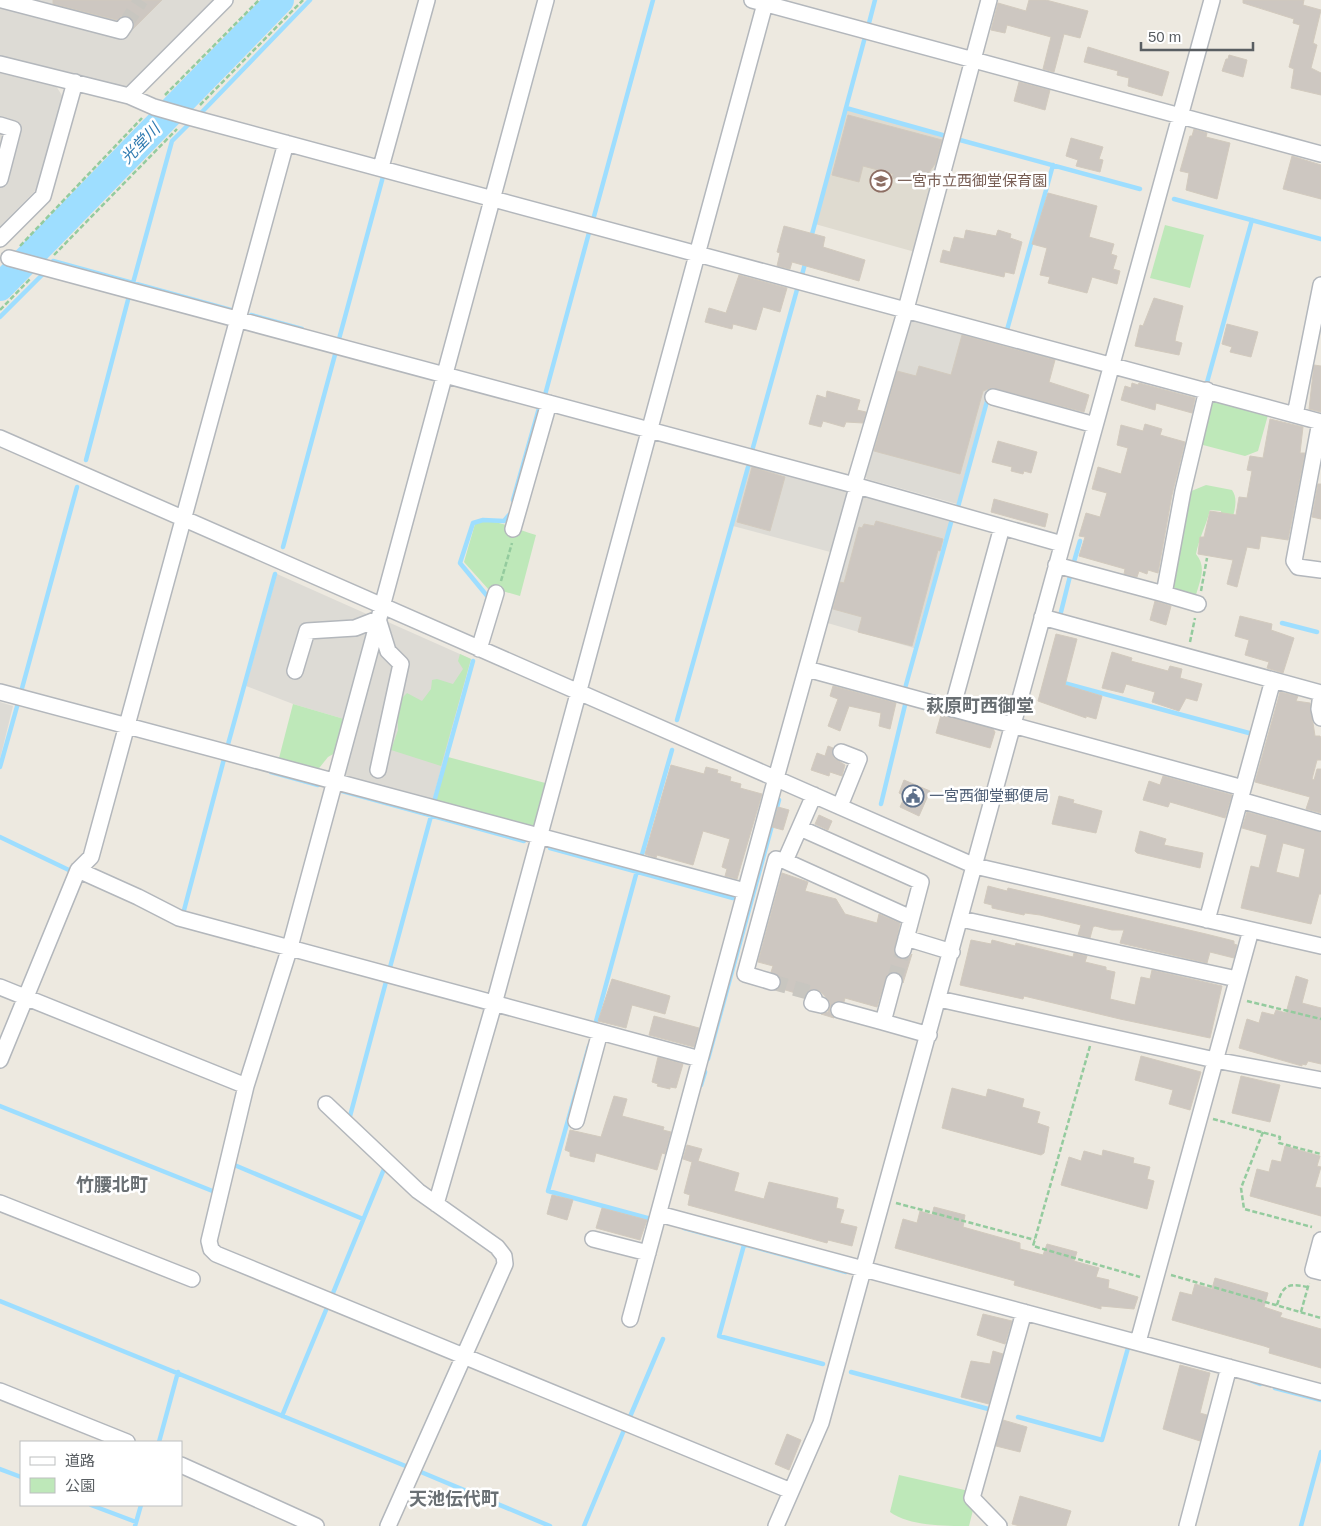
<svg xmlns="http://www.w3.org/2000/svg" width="1321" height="1526" font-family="Helvetica,'Noto Sans JP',sans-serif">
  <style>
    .industrial { fill: #dddbd5 }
    .education { fill: #dfdbd0 }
    .green { fill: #bee8b9 }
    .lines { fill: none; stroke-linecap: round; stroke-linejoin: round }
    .stream { stroke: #9edeff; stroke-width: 4.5 }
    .river { stroke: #9edeff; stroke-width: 28 }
    .building { fill: #cdc7c1; stroke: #d2cabe; fill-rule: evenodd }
    .minor-tunnel { stroke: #c8c6c0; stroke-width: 15; stroke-dasharray: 15 8; stroke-linecap: butt }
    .minor-casing { stroke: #b3b7bc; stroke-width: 18 }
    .path { stroke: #94cb9e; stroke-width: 2.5; stroke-dasharray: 5 2.5; stroke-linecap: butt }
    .minor { stroke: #fff; stroke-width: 15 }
    .labels { text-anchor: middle; stroke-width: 5; stroke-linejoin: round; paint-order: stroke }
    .education-label { font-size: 15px; fill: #785e54; stroke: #fff; text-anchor: start }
    .service-label { font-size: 15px; fill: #4e5e75; stroke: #fff; text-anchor: start }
    .water-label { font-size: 16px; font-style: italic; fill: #317bb0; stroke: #fff }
    .quarter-label { font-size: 18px; font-weight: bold; fill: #6a7074; stroke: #fff }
  </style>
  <rect width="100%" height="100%" fill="#ede9e0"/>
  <!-- industrial -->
  <path class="industrial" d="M0,0H218L139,83L120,90L0,57Z
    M0,73L56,86L63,97L37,189L0,226Z
    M912,315L1002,340L957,504L867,479L864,473Z
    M751,462L846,487L851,493L834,553L733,526Z
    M864,494L951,518L914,648L824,622L859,496Z
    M277,574L369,615L371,619L344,719L293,704L246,686Z
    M388,622L471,659L432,802L344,778L340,774L381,627Z
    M0,702L13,706L0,759Z"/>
  <!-- education -->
  <path class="education" d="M847,110L946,137L915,252L815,224Z"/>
  <!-- green -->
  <path class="green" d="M1165,225L1204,235L1190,288L1150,278Z
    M1212,400L1268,415L1258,451L1245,456L1203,445L1201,440Z
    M1206,485L1232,490C1238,498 1235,510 1232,520L1221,517V511L1210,510C1206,526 1199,538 1196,554C1207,567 1200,580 1196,595C1186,598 1175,592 1171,583L1189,492Z
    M483,521C503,521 517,530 536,535L520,596L492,588L489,590L464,562L475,524Z
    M460,654L471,659L441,766L391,750L398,730L397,703L407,693L422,701L431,689L432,680L437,679L453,684L463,669L458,661Z
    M293,704L344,719L335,753L328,757L316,772L278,762Z
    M448,757L549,784L537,827L531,830L435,803Z
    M899,1475L969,1491L966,1503L974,1506L969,1526C944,1526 909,1526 890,1512Z"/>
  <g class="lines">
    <!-- stream -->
    <path class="stream" d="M868,27L875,0
      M846,108L946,136
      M201,113L310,0
      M960,140L1140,189
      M1174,199L1321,239
      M593,220L653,0
      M811,238L865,37
      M33,255L45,259
      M53,261L231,310
      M802,275L806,260
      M133,283L172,141L191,122
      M251,315L302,329
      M0,317L42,275
      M1007,330L1053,165
      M339,339L384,173
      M1206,386L1252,220
      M545,395L590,229
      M752,451L798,286
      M86,460L129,296
      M513,500L539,408
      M958,507L992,383
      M283,547L336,351
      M1073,565L1080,541
      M487,600L488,597L460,563L473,523L483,520L504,521L509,515
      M1060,616L1070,576
      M1282,623L1317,632
      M1060,682L1249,733
      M21,692L77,487
      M904,692L952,519
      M677,720L748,467
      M227,748L275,574
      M0,767L18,703
      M271,772L318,785
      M342,791L524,841
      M434,802L473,661
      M881,804L906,701
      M0,837L73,872
      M550,848L733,898
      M641,858L672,750
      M183,914L224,759
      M389,971L431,816
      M595,1025L637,871
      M589,1046L548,1191L651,1219
      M708,1059L779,800
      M701,1085L705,1072
      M0,1106L215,1192
      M349,1120L387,978
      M232,1164L363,1219
      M684,1228L846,1272
      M744,1245L719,1336L823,1364
      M333,1293L384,1169
      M0,1301L408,1467
      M851,1372L992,1410
      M1252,1381L1260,1384
      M1275,1388L1321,1400
      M282,1416L326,1310
      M1018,1417L1102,1440L1128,1348
      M629,1419L663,1339
      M159,1442L178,1372
      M0,1469L21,1477
      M421,1472L550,1526
      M91,1505L136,1522
      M135,1526L141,1505
      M584,1526L624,1430
      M1301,1526L1321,1452"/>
    <!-- river -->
    <path class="river" d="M0,287L280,0"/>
  </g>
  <!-- building -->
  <path class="building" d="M53,0H162L133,29L134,21L130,17L121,16L117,20L53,4Z
    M1029,0H1046L1088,11L1080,38L1064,34L1054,72L1043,69L1051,37L1007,25L1005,33L991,30L998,3L1026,11Z
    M1243,0H1304L1303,5L1321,10L1313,43L1317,45L1311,68L1321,73V95L1291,88L1294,69L1289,67L1300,25L1293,23L1294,19L1243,3Z
    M1088,47L1169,72L1162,96L1128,86L1129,78L1117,75L1118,71L1084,62Z
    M1229,55L1247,60L1243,77L1222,71L1226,59H1228Z
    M1019,82L1050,90L1045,110L1014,101Z
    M848,115L942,140L935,164L919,186L892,178L893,174L863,166L859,182L832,175Z
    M1194,129L1207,133L1206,137L1230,143L1217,199L1186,190L1189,173L1180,171L1190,136H1192Z
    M1071,138L1103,147L1099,159L1103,160L1100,172L1076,166L1078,160L1066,156Z
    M1292,156L1321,165V199L1283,189Z
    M1048,193L1097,206L1089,237L1114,244L1111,254L1117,256L1113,269L1120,271L1117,284L1092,277L1087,293L1048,283L1050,277L1040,275L1047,248L1032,244Z
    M784,226L825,237L823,247L865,260L859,281L792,262L790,269L777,266L780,253L777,252Z
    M966,230L996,236L998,230L1011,234L1010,238L1022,242L1014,274L1005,272L1004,277L940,262L943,250L950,252L954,237L964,239Z
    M739,275L787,288L780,312L763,307L756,330L733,324L732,329L705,322L709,308L726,313Z
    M1154,298L1183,306L1176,335L1175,341L1182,343L1179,355L1135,346L1140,325L1143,326Z
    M1227,324L1258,332L1251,357L1230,352L1232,347L1222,344Z
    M962,335L1055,360L1049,382L1089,395L1084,412L991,388L983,391L960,474L874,451L897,371L916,376L919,366L951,375Z
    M1314,365L1321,366V412L1309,409Z
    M1132,383L1138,385L1139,383L1195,398L1192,413L1156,403L1155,410L1121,400L1125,386L1131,388Z
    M827,391L860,400L857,410L866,412L863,423L846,422L844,427L823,421L821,427L809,424L817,395L826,398Z
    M1270,419L1303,427L1300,453H1305L1288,540L1261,536L1259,549L1247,547L1237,587L1227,584L1233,560L1198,554L1200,537H1204L1210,511L1236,515L1239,497L1247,498L1252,471L1247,470L1250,456L1263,458Z
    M1145,424L1162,429L1160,435L1185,442L1172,495L1158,573L1148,570L1147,574L1139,571L1137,577L1124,574L1125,569L1079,556L1085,537L1079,536L1086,513L1100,517L1107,493L1092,489L1098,467L1121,474L1128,448L1117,445L1121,425L1143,431Z
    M998,441L1037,452L1031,473L1024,471L1023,474L1011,471L1012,467L992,462Z
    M752,467L785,477L770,531L737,522Z
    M1318,484H1321V519L1312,517Z
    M994,499L1048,514L1045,527L991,512Z
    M876,521L943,539L940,551L938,550L912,646L858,632L862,617L833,609L840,582L844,583L859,527L862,528L864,524L874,526Z
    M1155,601L1171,606L1166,625L1150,620Z
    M1240,616L1272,624L1271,630L1294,638L1283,673L1267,668L1269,662L1245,655L1249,640L1235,636Z
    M1056,634L1077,639L1065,685L1102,696L1096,719L1086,716V718L1038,701Z
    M1112,652L1132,658L1131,661L1168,671L1170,666L1182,669L1180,678L1202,684L1197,701L1186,698L1179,711L1152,702L1155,692L1126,684L1123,693L1102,688Z
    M833,686L896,703L890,729L879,726L881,713L849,706L840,731L828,726L838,699L830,696Z
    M1280,692L1298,696L1296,701L1310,703L1315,736H1320L1321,738V760H1317L1312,779L1314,780L1317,769H1321V813L1306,809L1310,797L1255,782Z
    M941,715L993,729L995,732L990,748L936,733Z
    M828,746L833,748L834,758L845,765L842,776L830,772L829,776L811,770L817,753L825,756Z
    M671,765L704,774L706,767L718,770L717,773L731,777L730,781L741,784L740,788L762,794L737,879L725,876L727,869L722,867L730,839L703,831L693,865L657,855L656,858L645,854Z
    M1163,776L1232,795L1225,818L1170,802L1168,807L1143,800L1149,781L1160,785Z
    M904,780L930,791L919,816L900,807L905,796L899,793Z
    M1059,796L1074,800L1073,803L1102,811L1096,833L1052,824Z
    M778,807L789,810L783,830L772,827Z
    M1247,812L1321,832V894H1319L1311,924L1241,908L1251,866L1259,868L1267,835L1242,828ZM1283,843L1305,849L1299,878L1276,872Z
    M819,815L832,821L828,830L815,824Z
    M1140,831L1166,839L1164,845L1203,853L1200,868L1137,853L1135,851Z
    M782,873L808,882L805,891L836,899L845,914L877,923L879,914L900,923L894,953L901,959H906L912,954L903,983V978L897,972L887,975L877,1007L845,998L844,1002L836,1001L830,1007V1013L834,1018L821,1014L828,1012L830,1007V1002L821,992L812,989L805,996L779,988L781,979L771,972L773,966L758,962Z
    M988,886L1007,891L1008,888L1206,934L1234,941V944L1237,945L1234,958L1210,952L1207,963L1120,943L1124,930H1112L1095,926L1093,927L1090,938L1078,935L1081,925L1040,915L1025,913L1024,915L992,908V905L984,903Z
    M971,940L991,944L992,940L1015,946L1016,943L1073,957L1074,953L1087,956L1085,962L1106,967V970L1115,972L1110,999L1135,1005L1141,977L1150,979L1152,970L1222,986L1210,1038L1120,1019L1024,996L1023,999L960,985Z
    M1296,976L1308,980L1302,1003L1321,1008V1064L1308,1061L1306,1065L1302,1064V1066L1239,1048L1247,1019L1259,1023L1262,1012L1274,1015L1276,1010L1286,1013Z
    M612,979L670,996L665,1014L632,1005L626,1028L598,1021Z
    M654,1016L699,1028L694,1047L649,1035Z
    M1141,1056L1201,1072L1190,1110L1169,1104L1173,1090L1135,1080Z
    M658,1057L683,1064L676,1088L670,1087V1089L657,1086L658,1084L652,1082Z
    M1241,1076L1280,1085L1270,1122L1232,1113Z
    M952,1088L986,1097L988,1089L1024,1099L1022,1107L1040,1112L1037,1123L1049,1127L1044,1153L1041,1155L942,1128Z
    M614,1096L627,1099L622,1116L664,1127L663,1130L671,1132L665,1154L662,1153L657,1170L596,1153L594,1162L570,1156V1152L565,1150L570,1130L601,1137Z
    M687,1145L702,1149L698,1161L739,1173L734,1191L764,1199L769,1182L838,1198L836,1208L844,1210L840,1223L857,1227L852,1246L828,1240L827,1243L688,1205L690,1195L684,1193L692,1162L683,1159Z
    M1285,1146L1320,1156L1317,1166L1321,1167L1315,1187L1321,1188V1216L1250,1196L1257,1169L1269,1172L1272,1160L1281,1162Z
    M1103,1150L1134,1158L1133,1163L1150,1167L1147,1179L1154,1181L1147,1209L1061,1185L1069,1157L1081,1161L1084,1151L1102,1156Z
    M552,1195L573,1200L567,1220L547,1214Z
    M934,1207L965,1215L963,1227L1020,1243V1249L1043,1255L1047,1244L1077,1252L1074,1261L1099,1268L1096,1277L1109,1280L1108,1288L1138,1297L1134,1309L1101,1306V1309L1014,1285L1015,1281L895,1248L903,1219L917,1223L920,1211L932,1215Z
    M602,1208L647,1220L640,1240L596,1228Z
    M1215,1278L1268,1293L1264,1307L1282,1313L1280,1317L1321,1329V1368L1269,1353L1270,1348L1264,1346L1172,1320L1180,1292L1192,1295L1195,1284L1212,1289Z
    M983,1314L1012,1321L1005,1344L977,1335Z
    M993,1351L1003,1354L989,1404L961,1397L971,1361L990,1364Z
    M1180,1365L1210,1373L1200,1413L1207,1415L1200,1441L1163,1429Z
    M1003,1420L1027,1427L1020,1452L996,1446Z
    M787,1434L801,1440L789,1470L775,1464Z
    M1020,1496L1071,1511L1066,1526H1020L1012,1524Z"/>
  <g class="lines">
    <!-- minor-tunnel -->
    <path class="minor-tunnel" d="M125,25L141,0
      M894,981L903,950
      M772,982L815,994L814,998"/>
    <!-- minor casing -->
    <g class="minor-casing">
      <path id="minor" d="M2,0L121,31L125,25
        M546,0L290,947L246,1086L209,1241L211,1249L216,1254L791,1491
        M752,0L1321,154
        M0,64L129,96L154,107L189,117L1321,422
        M129,96L225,0
        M0,125L13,129L0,179
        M381,167L427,0
        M0,239L43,196L75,82
        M9,258L854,485L1062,544
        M993,397L1095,425
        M1295,415L1321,285
        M1320,422L1294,561L1298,567L1321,570
        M0,438L975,866L1321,946
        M513,529L549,403
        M1056,565L1164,594L1183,491L1207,390
        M1164,594L1198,604
        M1042,617L1321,693
        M479,649L496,593
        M807,669L1243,788
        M295,671L307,631L355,628L378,619L388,651L401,664L378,770
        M0,692L745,891
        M1321,694L1319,709L1321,718
        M952,709L1002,527
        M1240,800L1321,823
        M840,806L859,759L841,752
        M800,828L921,882L903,950
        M785,861L911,918
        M78,870L138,897L179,918L700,1059
        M961,919L1237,979
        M1207,920L1273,680
        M906,938L952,952
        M772,982L745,974L776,859L785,861L814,795
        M0,987L246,1086
        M814,998L812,1003L821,1005
        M939,999L1215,1060L1321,1080
        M839,1010L883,1022L894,981
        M883,1022L929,1035
        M0,1060L78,870L91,857L286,143
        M326,1104L418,1191L497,1247L504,1256L505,1264L388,1526
        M576,1121L600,1032
        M0,1203L192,1279
        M436,1204L494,1004L766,0
        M659,1214L1321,1392
        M593,1239L648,1253
        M1321,1240L1313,1270L1321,1272
        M630,1319L776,778L856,491L854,485L906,309L989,0
        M1138,1342L1251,930
        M0,1391L127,1442
        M181,1465L316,1526
        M776,1526L821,1423L1212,0
        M999,1526L972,1498L1024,1312
        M1187,1526L1229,1367"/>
    </g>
    <!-- path -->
    <path class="path" d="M165,95L259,0
      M200,105L303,0
      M20,246L142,118
      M54,255L177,129
      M0,310L30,279
      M501,581L512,543
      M1201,591L1207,558
      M1190,642L1195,618
      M1247,1001L1321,1019
      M1090,1046L1033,1246L1140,1277
      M1213,1119L1280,1137L1279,1143L1321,1154
      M1263,1132L1241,1188L1244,1209L1312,1227
      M896,1203L1035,1240
      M1171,1275L1321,1318
      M1277,1305C1283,1285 1287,1283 1308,1287
      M1301,1312L1309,1283"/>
    <!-- minor -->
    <use href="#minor" class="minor"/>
  </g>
  <!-- icons -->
  <defs>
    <g id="school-ring" transform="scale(1.125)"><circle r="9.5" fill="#fff" stroke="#8d6e63" stroke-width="1.5"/><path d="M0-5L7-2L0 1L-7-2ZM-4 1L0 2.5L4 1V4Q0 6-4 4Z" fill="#8d6e63"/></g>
    <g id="civic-ring" transform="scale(1.125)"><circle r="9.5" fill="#fff" stroke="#5c6f8a" stroke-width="1.5"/><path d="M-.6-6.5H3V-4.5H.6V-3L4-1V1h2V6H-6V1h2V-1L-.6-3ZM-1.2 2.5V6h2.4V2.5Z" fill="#5c6f8a"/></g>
  </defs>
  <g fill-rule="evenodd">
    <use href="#school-ring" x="881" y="181"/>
    <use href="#civic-ring" x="913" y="796"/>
  </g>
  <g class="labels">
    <!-- education labels -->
    <g class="education-label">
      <text x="897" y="186">一宮市立西御堂保育園</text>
    </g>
    <!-- service labels -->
    <g class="service-label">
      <text x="929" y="801">一宮西御堂郵便局</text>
    </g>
    <!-- water labels -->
    <g class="water-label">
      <text transform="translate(140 143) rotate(-46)" y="6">光堂川</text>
    </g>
    <!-- quarter labels -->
    <g class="quarter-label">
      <text x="980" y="712">萩原町西御堂</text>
      <text x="112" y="1191">竹腰北町</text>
      <text x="454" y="1505">天池伝代町</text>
    </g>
  </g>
  <!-- legend -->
  <rect x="20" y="1441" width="162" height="65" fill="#ffffff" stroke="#bdbfc0"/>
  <rect x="30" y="1457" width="25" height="8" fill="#ffffff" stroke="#bdbfc0"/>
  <text x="65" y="1466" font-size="15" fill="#595e62">道路</text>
  <rect x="30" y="1478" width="25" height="15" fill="#bee8b9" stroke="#bdbfc0"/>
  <text x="65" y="1491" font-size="15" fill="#595e62">公園</text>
  <!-- scale -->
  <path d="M1141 42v8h112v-8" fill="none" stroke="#595e62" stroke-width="2.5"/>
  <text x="1148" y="42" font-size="15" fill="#595e62" stroke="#ffffff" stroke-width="4" paint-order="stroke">50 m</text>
</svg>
